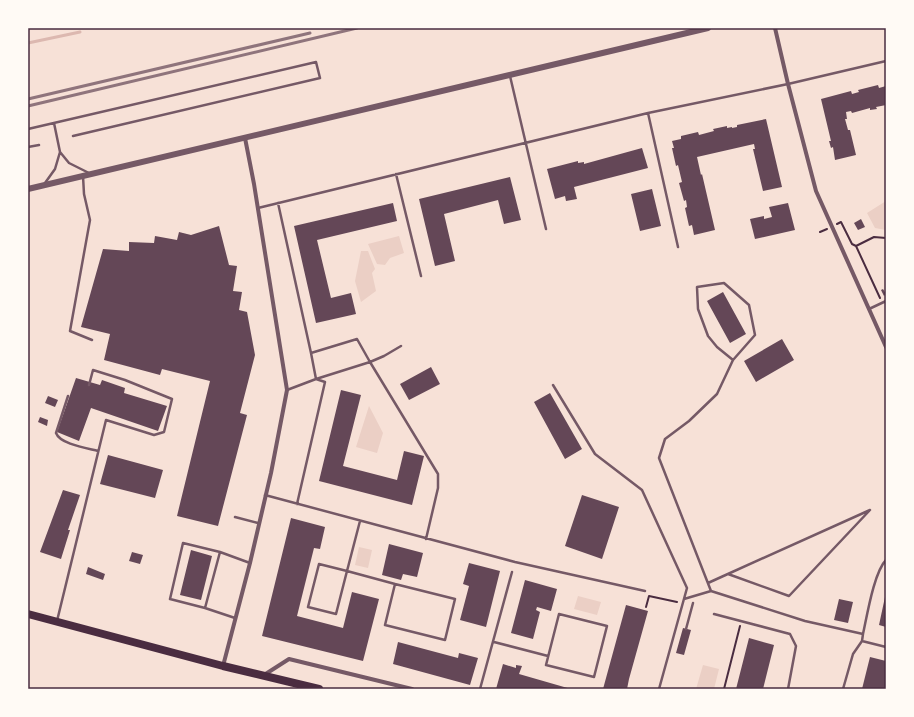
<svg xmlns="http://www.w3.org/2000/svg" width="914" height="717" font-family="Inter,sans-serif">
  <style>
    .green { fill: #ebcfc5 }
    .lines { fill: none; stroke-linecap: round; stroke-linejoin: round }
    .stream { stroke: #dcb8b0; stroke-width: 3 }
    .building { fill: #644757 }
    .path { stroke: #4a2c40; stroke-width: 2 }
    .service { stroke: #755966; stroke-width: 2.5 }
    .minor { stroke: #755966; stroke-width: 4 }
    .tertiary { stroke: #755966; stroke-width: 6 }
    .primary { stroke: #4a2c40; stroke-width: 8 }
    .rail { stroke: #8f747c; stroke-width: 3 }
    .neatline { fill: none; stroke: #4a2c40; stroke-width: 1.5 }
  </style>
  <rect width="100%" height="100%" fill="#f7e1d7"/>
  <!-- green -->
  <path class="green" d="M886,201V230L875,228L867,213Z
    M399,236L404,253L390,258L385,265L377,264L368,244Z
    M361,251H368L375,269L372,273L376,291L361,302L355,281Z
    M369,406L383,433L377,453L356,447Z
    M359,547L372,550L368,568L355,565Z
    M578,596L601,602L597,615L574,609Z
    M703,665L719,669L714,689H696Z"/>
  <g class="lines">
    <!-- stream -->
    <path class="stream" d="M28,43L80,32"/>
  </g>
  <!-- building -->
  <path class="building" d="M878,85L879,88L886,86V105L876,107L877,109L870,110V108L852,113L851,111L846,112L847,119H845L848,130H850L856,155L835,160L833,147L831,148L829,141H831L821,99L851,91L852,94L859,92L858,90Z
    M766,119L782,187L763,191L753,149H755L754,144L697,157L701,175L702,174L715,230L694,235L692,225L689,226L685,208L687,207L686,200L684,201L679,183L682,182L678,165L676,166L672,148H674L672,141L681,139V136L698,132L699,135L714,131L713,129L727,126V128L732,127V128L737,127V125Z
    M642,148L648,168L574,187L577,199L566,201L565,196L555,199L547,169L578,161V163L584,162V164Z
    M510,177L521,220L504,224L498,200L444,214L455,261L435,266L419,199Z
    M652,189L661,226L640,231L631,194Z
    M393,203L397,221L317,240L331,298L351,293L356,314L316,323L294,226Z
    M788,203L795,230L755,239L750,219L764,216V219L772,217L769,207Z
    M861,219L865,227L858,230L854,223Z
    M219,226L229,265L237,266L233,291L242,292L239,310L247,312L255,355L240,413L247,415L218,526L177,516L210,381L162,369L160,375L104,360L110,334L81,327L103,249L129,251V242L154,243L155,236L177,240L179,232L191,235Z
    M883,289L886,294L884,296L881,290Z
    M723,292L746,334L730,343L707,301Z
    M782,339L794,360L756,382L744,361Z
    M431,367L440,384L409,400L400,384Z
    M76,378L100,385L102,380L125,388L124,393L167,406L158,431L91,408L79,441L57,432Z
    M341,390L361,395L343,466L397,480L404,451L424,456L412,505L319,481Z
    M550,393L582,449L565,459L534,402Z
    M48,396L58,400L55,407L45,403Z
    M40,417L48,420L47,426L38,422Z
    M108,455L163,470L155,498L100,484Z
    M63,490L80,495L68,530H70L61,559L40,552Z
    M582,495L619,507L602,559L565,546Z
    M291,518L325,527L320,549L314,548L297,616L343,628L352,592L379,599L363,661L262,636Z
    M389,544L423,553L417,577L403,574L401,580L382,575Z
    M191,550L212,556L201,600L180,595Z
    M132,552L143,555L140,564L129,561Z
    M469,563L500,571L486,627L460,620L469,586L463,584Z
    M88,567L105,574L103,580L86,574Z
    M525,580L557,589L551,611L537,607L536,610L540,612L533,639L511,633Z
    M885,597H886V627L879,625Z
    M839,599L853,602L848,623L834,620Z
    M626,605L648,611L629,679L627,689H603Z
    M683,628L691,630L684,655L676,653Z
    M749,638L774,645L763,689H736Z
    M398,642L458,658L459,653L478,658L470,685L393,664Z
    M870,657L886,661L885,689H862Z
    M503,664L516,668V665L522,666L519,674L571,689H496Z"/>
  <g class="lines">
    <!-- path -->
    <path class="path" d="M837,224L841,222L852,244L856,246L880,298
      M820,232L827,229
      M856,246L874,237L886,238
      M646,607L649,596L677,602
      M724,689L740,626"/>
    <!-- service -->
    <path class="service" d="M510,76L546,229
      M648,113L678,247
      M54,123L60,152
      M28,129L316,62L320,78L73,136
      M28,147L39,145
      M396,174L421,276
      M83,176L84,194L90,220L70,331L92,340
      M45,183L55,169L60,152L69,163L89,173
      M278,203L311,353
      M258,208L648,113L788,84L886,61
      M869,309L886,301
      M553,385L595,454L642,490L687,588L659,689
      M287,390L316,379L370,362L438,474V488L426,539
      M68,396L56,433C60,444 86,448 98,451
      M265,495L515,562L645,591
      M297,504L325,382L316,379L311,353L357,339L370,362L384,356L401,346
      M235,517L258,523
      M360,521L347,571L319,564L308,607L336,614L347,571L395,584L385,625L445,640L455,599L395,584
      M886,560C874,572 867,616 863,634L862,641L886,647
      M708,583L719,578L870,510L789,596L728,574
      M711,591L659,458L665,439L689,421L717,394L733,360L755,335L749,305L724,283L697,287L698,309L708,336L717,347L733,360
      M684,599L711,591L805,621L863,634
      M205,608L220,552
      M559,614L607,626L594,677L546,665Z
      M714,614L790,634L796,646L788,689
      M235,618L205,608L170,599L183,543L220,552L250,563
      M57,621L106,420L154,435L164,432L172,399L125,380L93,370L89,385
      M686,629L693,603
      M494,642L548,656
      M480,689L512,572
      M843,689L853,654L862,641"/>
    <!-- minor -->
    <path class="minor" d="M775,28L788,84L816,191L886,347
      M223,666L250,563L271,473L287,390L254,184L245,138
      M264,675L289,659L412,689"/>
    <!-- tertiary -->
    <path class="tertiary" d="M28,189L708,28"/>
    <!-- primary -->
    <path class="primary" d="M28,614L223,666L319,689"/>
    <!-- rail -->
    <path class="rail" d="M28,99L310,33
      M28,106L357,28"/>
  </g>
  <!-- border -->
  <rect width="914" height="717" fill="none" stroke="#fffaf5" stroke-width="58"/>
  <rect x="29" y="29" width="856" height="659" class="neatline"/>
</svg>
